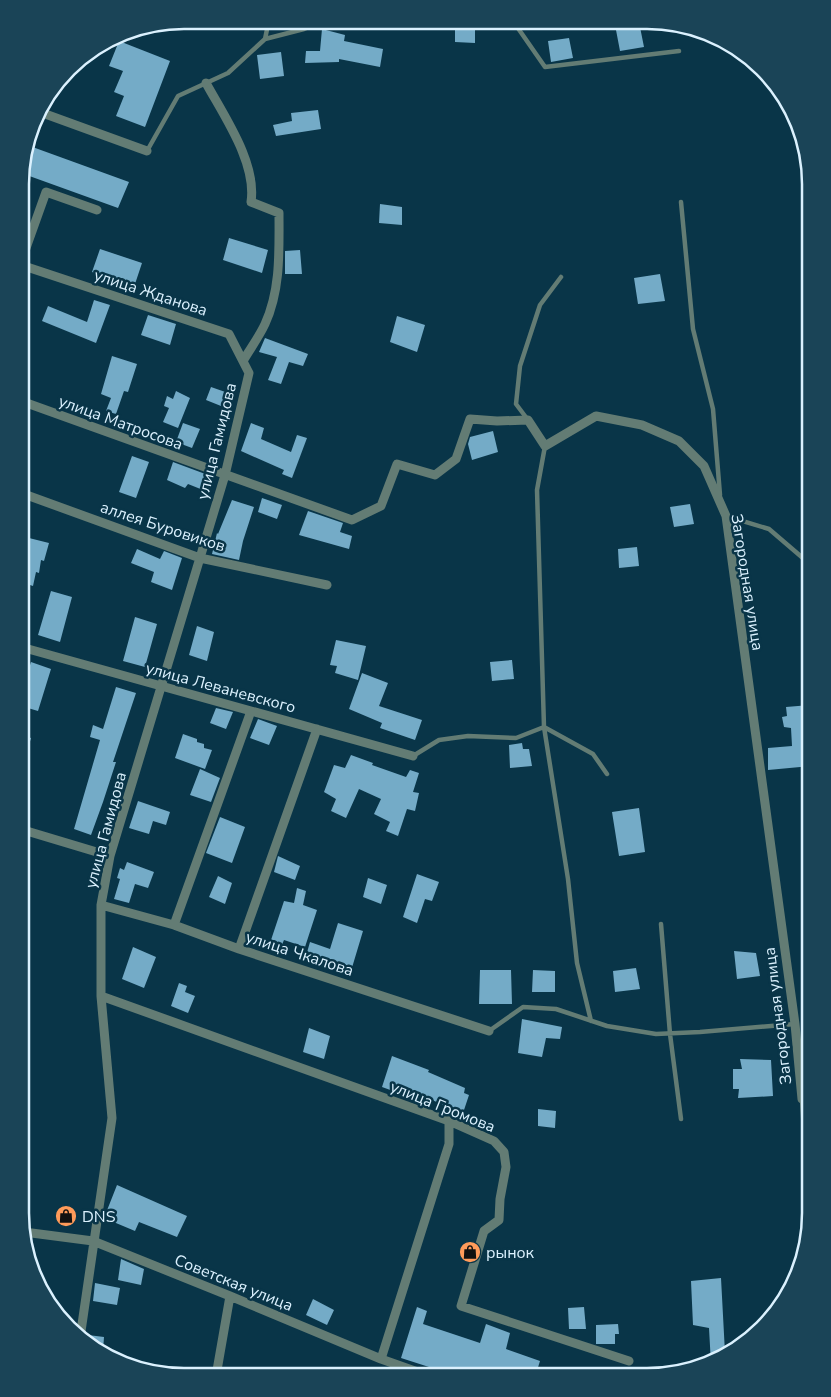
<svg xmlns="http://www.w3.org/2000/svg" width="831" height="1397" font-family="'Nunito Sans',sans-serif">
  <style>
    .building { fill: #74abc7 }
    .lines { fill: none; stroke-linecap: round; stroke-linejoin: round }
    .lane { stroke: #637c74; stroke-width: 4.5 }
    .street { stroke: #637c74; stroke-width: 9 }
    .labels { text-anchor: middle; stroke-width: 5; stroke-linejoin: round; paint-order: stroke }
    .street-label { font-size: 16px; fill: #dbf1fe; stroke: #093548 }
    .poi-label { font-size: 16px; fill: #dbf1fe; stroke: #093548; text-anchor: start }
    .rim { fill: none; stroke: #dbf1fe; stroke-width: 2.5 }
  </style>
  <rect width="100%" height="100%" fill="#093548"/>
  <!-- building -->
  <path class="building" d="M455,21H475V43L455,42Z
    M640,27L644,47L620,51L616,30Z
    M322,29L345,35L344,41L383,49L380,67L339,59V62L305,63L306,51H320Z
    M569,38L573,58L551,62L548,41Z
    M119,41L170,61L145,127L116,116L124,96L114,92L123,71L109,66Z
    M281,52L284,76L260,79L257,55Z
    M318,110L321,129L276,136L273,125L292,121L291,113Z
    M27,145L129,182L118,208L21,173V162Z
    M380,204L402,207V225L379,223Z
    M229,238L268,250L262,273L223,260Z
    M100,249L142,263L134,287L92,272Z
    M300,250L302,274H285V251Z
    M660,274L665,301L638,304L634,278Z
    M94,300L110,305L96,343L42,321L48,306L87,322Z
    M148,315L176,324L170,345L141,335Z
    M397,316L425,325L417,352L390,342Z
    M265,338L308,354L303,366L289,362L281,384L268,380L277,357L259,352Z
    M112,356L137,364L128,392L124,391L116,414L106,411L111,398L101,394Z
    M211,387L231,394L226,408L206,400Z
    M176,391L190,398L178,428L163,422L169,408L164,406L167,396L173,399Z
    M183,423L200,429L192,448L176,442Z
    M251,423L264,428L261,439L291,452L297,435L307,438L292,478L282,474L284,470L241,451Z
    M493,431L498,452L472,460L468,444L470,437Z
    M132,456L149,462L136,498L119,492Z
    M173,462L208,475L203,490L188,484L185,488L167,480Z
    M262,498L282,505L277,519L258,512Z
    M232,500L254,507L243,541L239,560L212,554L217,533L218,534Z
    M690,504L694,524L674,527L670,507Z
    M308,511L343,523L340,532L352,536L349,549L299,535Z
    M21,536L49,543L44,561L41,560L39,573L36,572L33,586L21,582Z
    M637,547L639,566L619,568L618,549Z
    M137,549L160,559L164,551L182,558L172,590L151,582L154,572L131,563Z
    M51,591L72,597L60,642L38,635Z
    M135,617L157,624L145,667L123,661Z
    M197,626L214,632L207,661L189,655Z
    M336,640L366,646L358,680L335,673L337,666L330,665Z
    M512,660L514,679L492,681L490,662Z
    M31,662L51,669L38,711L21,706V694Z
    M362,673L388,683L379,706L422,720L415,740L380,728L382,723L349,709Z
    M116,687L136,693L113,762H116L103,802L91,835L74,829L100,740L90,737L93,725L103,729Z
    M810,705L811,766L768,770V748L792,746L791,728L784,727L782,717L787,716L786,707Z
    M216,708L233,712L226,729L210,723Z
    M258,719L277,726L269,745L250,738Z
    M183,734L197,739V742L204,744V748L212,750L205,769L175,758Z
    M21,735L31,738L23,766L21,765Z
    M522,743L523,749H529L532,766L510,768L509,745Z
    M351,755L373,763L372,765L406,777L410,770L419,773L413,792L419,793L415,811L407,809L398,836L386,831L390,822L374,814L381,799L359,789L346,818L331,811L336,799L324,792L334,765L345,768Z
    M200,769L220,778L211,802L190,795Z
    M138,801L170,812L166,825L153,821L149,834L129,828Z
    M639,808L645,852L619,856L612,812Z
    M220,817L245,827L232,863L206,853Z
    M278,856L300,866L295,880L274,872Z
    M127,862L154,872L148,888L135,884L129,903L114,899L120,879L117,878L120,868L124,870Z
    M417,874L439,882L432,901L425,899L417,923L403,917Z
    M218,876L232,883L225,904L209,897Z
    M368,878L387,885L381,904L363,897Z
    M297,888L306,891L303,905L317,910L305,947L284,940L281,947L270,943L284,901L294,903Z
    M338,923L363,931L351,971L306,956L310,942L330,949Z
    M133,947L156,957L144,988L122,979Z
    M734,951L756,953L760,976L737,979Z
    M636,968L640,989L615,992L613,971Z
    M480,970H511L512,1004H479Z
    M533,970L555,971V992H532Z
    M179,983L187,986L185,992L195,996L188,1013L171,1006Z
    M522,1019L562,1027L560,1039L546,1038L542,1057L518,1053Z
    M309,1028L330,1036L324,1059L303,1052Z
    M392,1056L429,1070L428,1072L465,1088L464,1093L469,1095L463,1113L420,1095L418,1100L382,1087Z
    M740,1059L771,1060L773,1096L738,1098L739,1089H733V1069H742Z
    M538,1109L556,1111L555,1128L538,1126Z
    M117,1185L187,1216L177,1237L139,1222L135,1231L104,1218Z
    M121,1259L144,1269L141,1285L118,1280Z
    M721,1278L725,1353L711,1364L709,1328L693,1325L691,1281Z
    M95,1283L120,1288L117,1305L93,1301Z
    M313,1299L334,1310L327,1325L306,1315Z
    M417,1307L427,1311L423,1324L480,1343L486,1324L510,1333L506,1349L540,1361L535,1377L457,1376L401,1358Z
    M584,1307L586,1329H569L568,1308Z
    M618,1324L619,1334H615V1344H596V1325Z
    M88,1335L104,1337L103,1351L87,1344Z"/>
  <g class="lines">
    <!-- lane -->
    <path class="lane" d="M513,21L545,67L679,51
      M265,39L269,20
      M147,151L178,96L228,73L265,39L304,29L327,20
      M681,202L693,329L713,409L720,495
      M528,420L516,404L520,366L540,305L561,277
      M545,446L537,490L544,727L568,879L577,963L591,1021
      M726,516L769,529L811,565
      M413,756L439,740L468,736L516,738L544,727L593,754L607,774
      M661,924L670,1034L681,1119
      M489,1031L523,1007L556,1009L607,1026L656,1034L700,1032L795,1024
      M802,1099L809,1211"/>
    <!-- street -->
    <path class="street" d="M206,83C224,116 257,163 251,202L279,213C279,250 281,289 265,324C259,337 250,349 243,361
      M37,111L147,151
      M21,262L46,192L97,210
      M21,265L229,334L249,373L225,475L110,856L101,905V996L112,1118L80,1338
      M21,401L352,520L381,506L397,464L435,475L456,459L470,419L497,421L528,420L545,446L596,416L642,425L679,441L704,466L726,516L795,1024L802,1099L811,1098
      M21,493L200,558L327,585
      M21,647L413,756
      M20,829L110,856
      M101,905L174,925L239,949L489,1031
      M174,925L251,711
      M239,949L317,729
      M101,996L449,1121L494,1141L504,1152L506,1167L500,1199L499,1220L484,1231L461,1306L629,1361
      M24,1232L93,1241L230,1296L381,1359L429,1376
      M381,1359L449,1144V1121
      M216,1376L230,1296"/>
  </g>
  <!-- icons -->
  <defs>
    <g id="shop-disc" transform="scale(1.125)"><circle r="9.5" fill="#ff9b5a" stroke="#093548"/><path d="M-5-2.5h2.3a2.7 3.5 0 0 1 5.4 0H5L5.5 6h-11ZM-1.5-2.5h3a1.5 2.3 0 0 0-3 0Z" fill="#111"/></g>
  </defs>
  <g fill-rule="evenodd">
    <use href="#shop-disc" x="66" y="1216"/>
    <use href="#shop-disc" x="470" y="1252"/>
  </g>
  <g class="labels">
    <!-- street labels -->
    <g class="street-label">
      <text transform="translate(151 292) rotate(18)" y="6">улица Жданова</text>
      <text transform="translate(121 422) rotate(20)" y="6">улица Матросова</text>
      <text transform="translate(216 441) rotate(-76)" y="6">улица Гамидова</text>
      <text transform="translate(163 526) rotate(18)" y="6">аллея Буровиков</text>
      <text transform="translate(748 582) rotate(81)" y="6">Загородная улица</text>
      <text transform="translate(221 687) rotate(15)" y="6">улица Леваневского</text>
      <text transform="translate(105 830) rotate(-75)" y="6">улица Гамидова</text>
      <text transform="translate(300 953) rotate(18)" y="6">улица Чкалова</text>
      <text transform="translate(777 1016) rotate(-97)" y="6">Загородная улица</text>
      <text transform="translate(443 1106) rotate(22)" y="6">улица Громова</text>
      <text transform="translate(234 1282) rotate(22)" y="6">Советская улица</text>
    </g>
    <!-- poi labels -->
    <g class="poi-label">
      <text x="82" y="1222">DNS</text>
      <text x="486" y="1258">рынок</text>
    </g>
  </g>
  <!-- crop -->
  <path d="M0 0H831V1397H0ZM184 29H647A155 155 0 0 1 802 184V1213A155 155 0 0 1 647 1368H184A155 155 0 0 1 29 1213V184A155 155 0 0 1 184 29Z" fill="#1a4457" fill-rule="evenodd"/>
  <path class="rim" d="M184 29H647A155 155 0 0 1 802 184V1213A155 155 0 0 1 647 1368H184A155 155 0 0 1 29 1213V184A155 155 0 0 1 184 29Z"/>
</svg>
